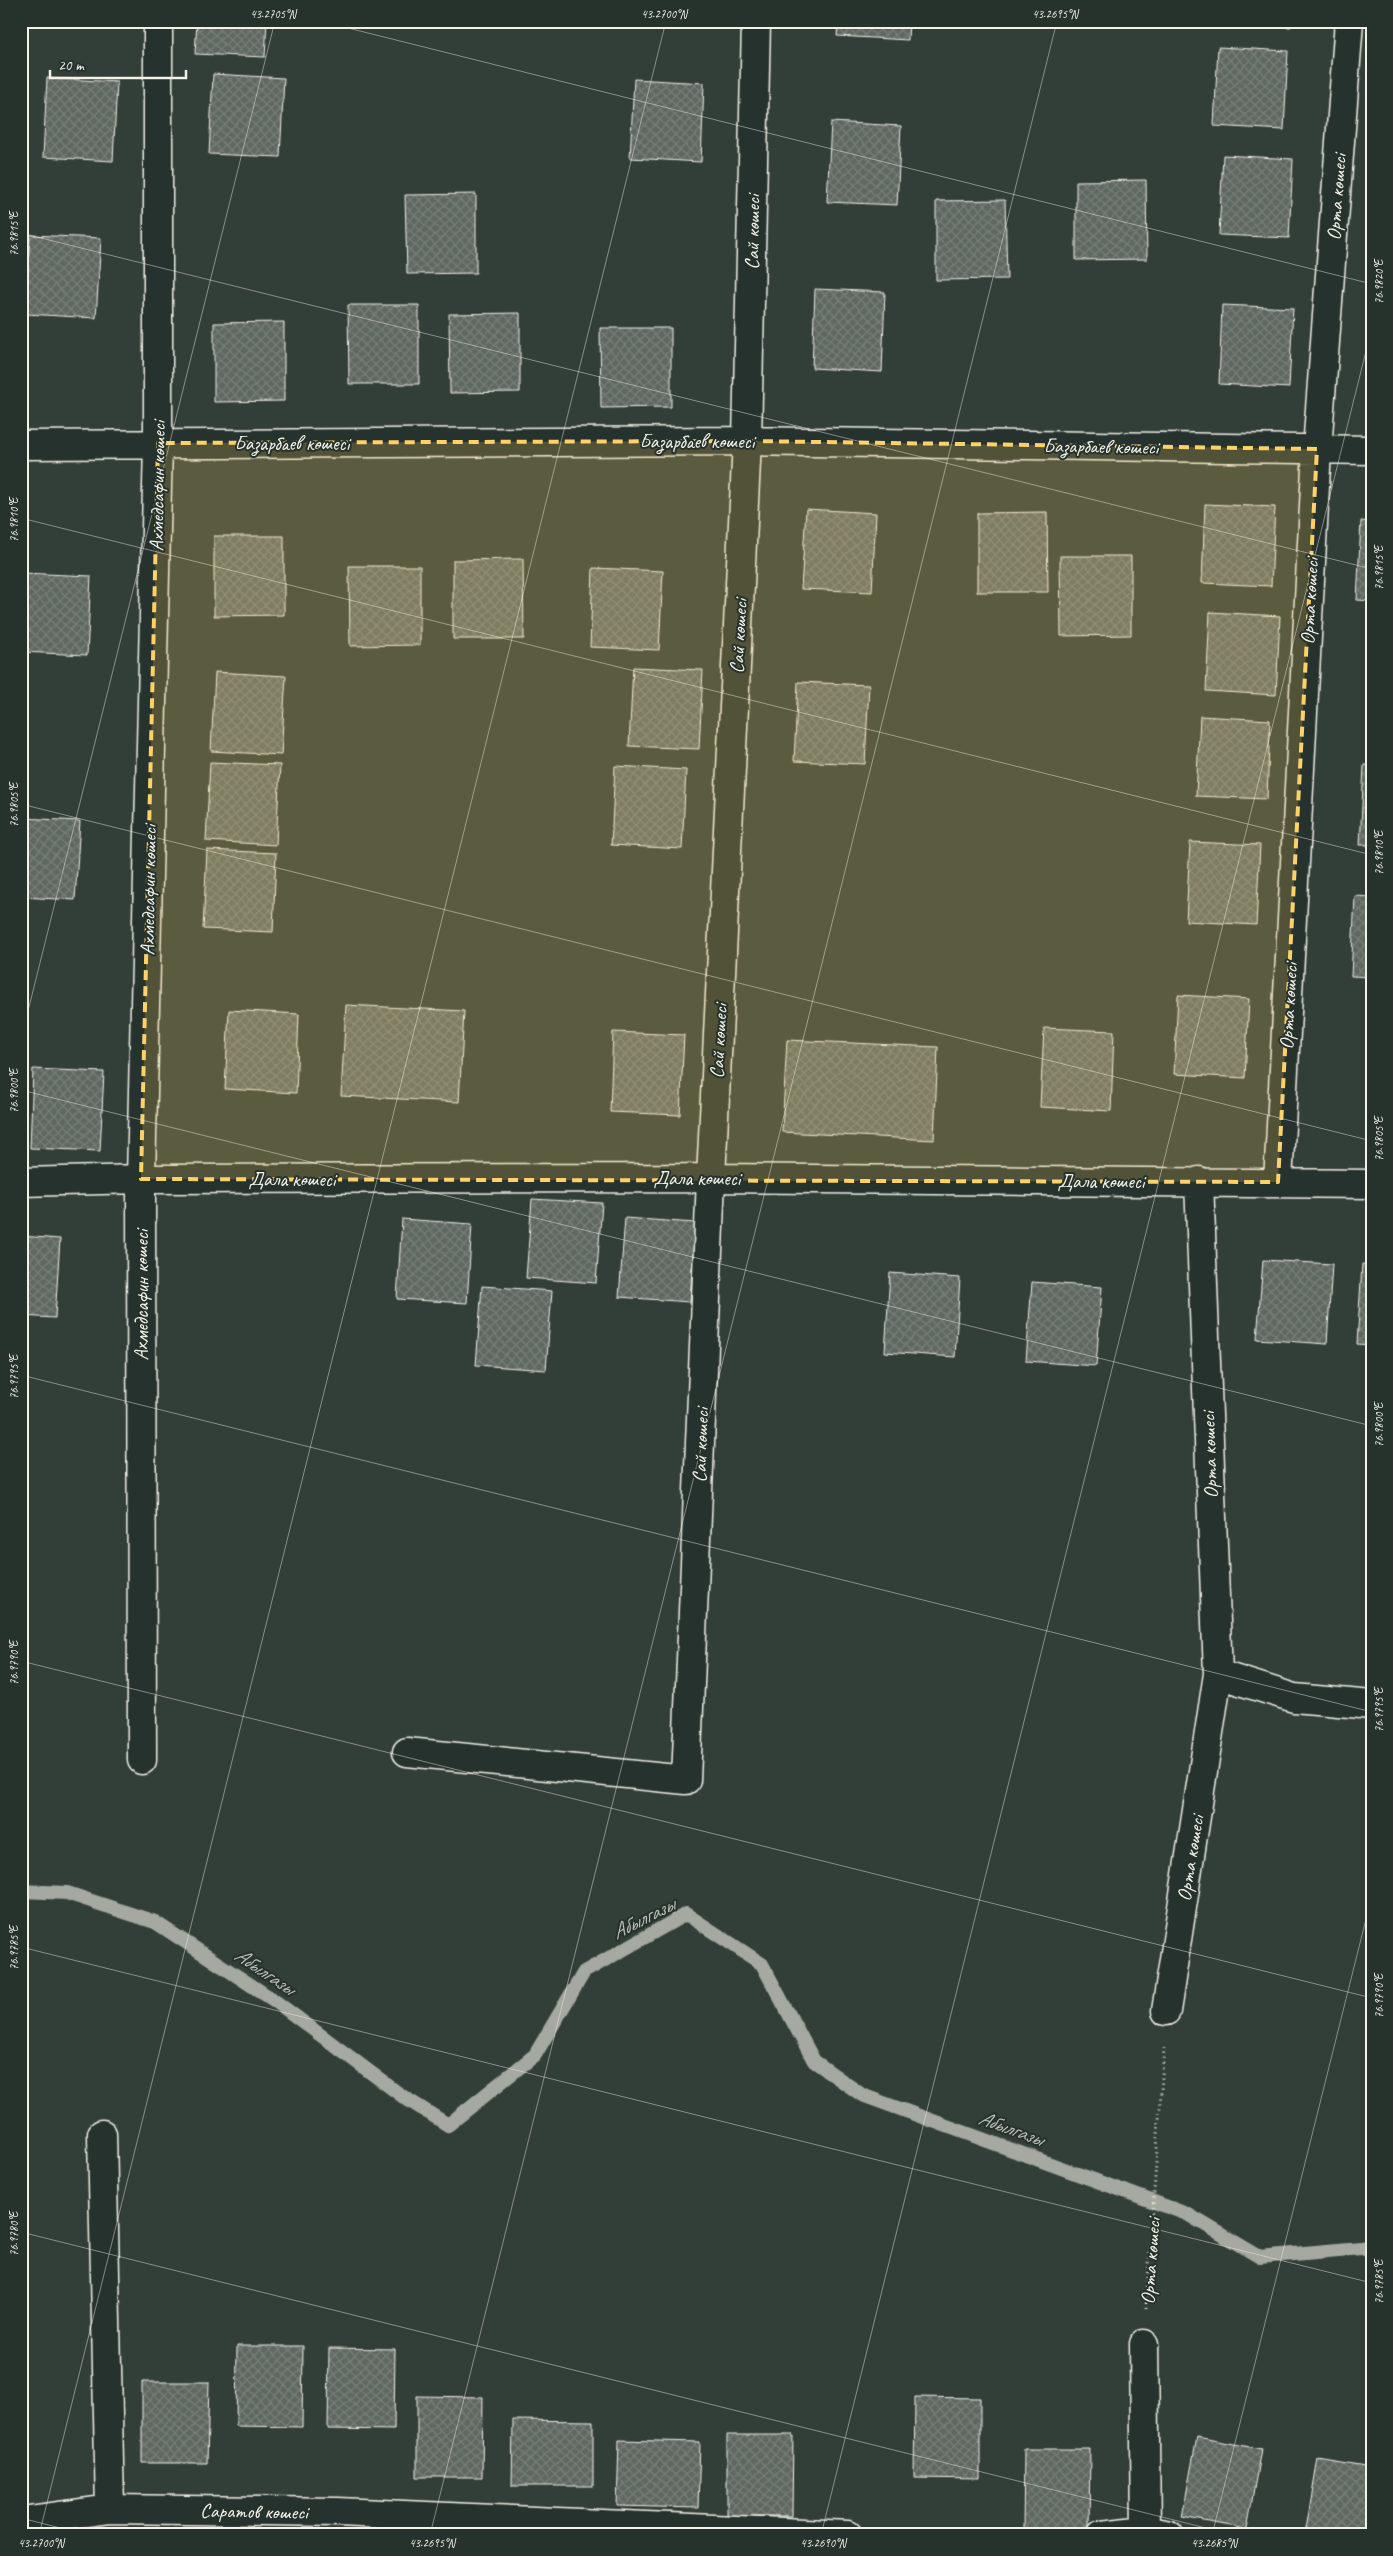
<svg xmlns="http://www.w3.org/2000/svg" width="1393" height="2556" font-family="Caveat,sans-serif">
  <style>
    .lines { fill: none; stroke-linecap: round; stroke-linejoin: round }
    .stream { stroke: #a6a9a1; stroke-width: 14 }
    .building { fill: url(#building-cross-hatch); stroke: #f4f1e8 }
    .minor-casing { stroke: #f4f1e8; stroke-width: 31 }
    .path { stroke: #f4f1e8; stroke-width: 3; stroke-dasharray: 1 4; stroke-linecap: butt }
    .minor { stroke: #26332d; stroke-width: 28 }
    .marked { fill: #ffd166; fill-opacity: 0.2; stroke: #ffd166; stroke-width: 4; stroke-dasharray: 10 6; stroke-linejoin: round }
    .ticks { fill: none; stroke: #f4f1e8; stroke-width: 1; stroke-opacity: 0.45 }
    .labels { text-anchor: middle; stroke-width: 4; stroke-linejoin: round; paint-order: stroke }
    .street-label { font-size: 20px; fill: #f4f1e8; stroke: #26332d }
    .water-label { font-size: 21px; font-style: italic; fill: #babbb3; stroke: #26332d }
    .neatline { fill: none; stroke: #f4f1e8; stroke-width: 2 }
    .ticks-label { font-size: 12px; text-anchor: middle; fill: #f4f1e8 }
  </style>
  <defs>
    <pattern id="building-cross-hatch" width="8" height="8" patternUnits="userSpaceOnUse" patternTransform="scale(1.25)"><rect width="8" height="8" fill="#5f6861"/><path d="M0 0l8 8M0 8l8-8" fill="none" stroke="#777e78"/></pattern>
  </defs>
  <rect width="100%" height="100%" fill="#323e38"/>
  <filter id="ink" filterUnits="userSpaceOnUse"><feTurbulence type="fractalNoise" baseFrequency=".02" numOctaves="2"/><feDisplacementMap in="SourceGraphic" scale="10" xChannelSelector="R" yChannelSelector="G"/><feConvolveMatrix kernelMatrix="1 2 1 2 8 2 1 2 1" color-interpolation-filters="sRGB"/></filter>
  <g filter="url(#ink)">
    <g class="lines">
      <!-- stream -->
      <path class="stream" d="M21,1891L67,1893L155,1922L275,2001L402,2096L448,2125L535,2055L584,1972L686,1914L762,1964L814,2061L862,2095L1187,2214L1260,2257L1372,2247"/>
    </g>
    <!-- building -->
    <path class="building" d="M197,21H267L265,57L195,54Z
      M838,21H909L908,40L837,36Z
      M1221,21H1291V27L1221,24Z
      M1218,47L1288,51L1284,130L1214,126Z
      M213,74L284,78L280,157L209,154Z
      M47,78L117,82L113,161L43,157Z
      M634,79L704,83L701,162L630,158Z
      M831,122L901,126L897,205L827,202Z
      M1223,155L1293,159L1289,238L1219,235Z
      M1146,180L1147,259L1076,260V181Z
      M476,194V273L407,274L405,195Z
      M1005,200L1007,279L936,280V201Z
      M30,235L101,238L96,318L26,314Z
      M815,289L885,292L882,372L812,368Z
      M348,305H419V384H349Z
      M1222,305L1293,308L1289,388L1219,384Z
      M520,313V392L450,393L449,314Z
      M284,322V401L214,402V323Z
      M600,328H671V407L601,408Z
      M1205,504L1275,507L1271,586L1202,583Z
      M806,509L876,513L872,592L801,589Z
      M1047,512L1048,592H977V513Z
      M1361,521L1372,522V601L1357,600Z
      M214,536H284V615L214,616Z
      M1060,556H1131V635L1061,636Z
      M523,559L524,639H453V560Z
      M349,566H420V645L350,646Z
      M593,568L663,571L659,650L590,647Z
      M22,573L91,576L87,655L21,652Z
      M1210,612L1280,616L1276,695L1206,691Z
      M633,667L703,670L699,749L629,746Z
      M215,672L286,676L281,755L211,751Z
      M798,682L869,685L865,764L794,761Z
      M1200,716L1270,720L1267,799L1196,796Z
      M210,762L280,765L276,845L206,841Z
      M1364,765H1372V845H1360Z
      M615,766L686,770L682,849L611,845Z
      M21,818L80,821L75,900L21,897Z
      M1190,842L1260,845L1256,925L1186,921Z
      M207,850L276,853L273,932L203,929Z
      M1355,896L1372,897V977L1351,976Z
      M1178,995L1249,999L1245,1078L1174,1074Z
      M346,1005L464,1011L459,1102L341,1096Z
      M229,1010L299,1014L296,1093L225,1089Z
      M1044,1028L1114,1031L1111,1111L1040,1107Z
      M613,1032L684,1035L680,1115L610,1112Z
      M787,1040L938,1047L934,1140L782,1132Z
      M33,1069L104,1072L100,1151L30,1148Z
      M1372,1091V1148H1369Z
      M532,1199L602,1203L596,1283L526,1278Z
      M625,1218L695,1223L690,1302L619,1297Z
      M402,1219L472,1224L467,1303L397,1299Z
      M21,1236L60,1239L55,1318L21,1316Z
      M1263,1260L1332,1264L1327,1344L1257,1339Z
      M1362,1264L1372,1265V1345L1357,1344Z
      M890,1273L960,1278L955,1357L885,1352Z
      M1032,1282L1102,1287L1096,1366L1026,1361Z
      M482,1286L552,1291L546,1370L476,1365Z
      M237,2346H303L302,2427L236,2426Z
      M329,2348L395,2349L394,2430L328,2429Z
      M142,2382H209L207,2463H142Z
      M417,2396L483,2397L482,2477H417Z
      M915,2397L980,2398V2479L914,2478Z
      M513,2420L593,2421V2486H512Z
      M727,2435H793L792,2516H727Z
      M1197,2437L1261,2449L1247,2529L1182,2517Z
      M619,2440L700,2442L698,2508L617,2506Z
      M1024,2449H1090L1089,2530L1023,2529Z
      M1318,2459L1372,2468V2535H1305Z"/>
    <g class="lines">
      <!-- minor casing -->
      <g class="minor-casing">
        <path id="minor" d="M21,445L747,441L1372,450
          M21,1182L141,1179L711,1178L1372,1184
          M1278,1182L1317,449L1349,21
          M1218,1674L1294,1698L1372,1705
          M407,1752L686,1780L711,1178L747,441L756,21
          M142,1760L141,1179L158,443V21
          M1166,2011L1218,1674L1199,1181
          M102,2134L110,2509
          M1144,2344L1146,2535
          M21,2521L110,2509L338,2512L848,2535
          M1101,2535L1146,2530L1169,2535"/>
      </g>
      <!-- path -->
      <path class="path" d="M1146,2308L1164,2048"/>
      <!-- minor -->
      <use href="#minor" class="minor"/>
    </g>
  </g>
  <!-- marked area -->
  <path class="marked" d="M747,441L1317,449L1278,1182L141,1179L158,443Z"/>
  <!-- ticks -->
  <path class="ticks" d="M320,21L1372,284M21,233L1372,569M21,518L1372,855M21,804L1372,1141M21,1039L275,21M21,1090L1372,1426M21,1375L1372,1712M21,1661L1372,1998M21,1947L1372,2283M21,2232L1234,2535M21,2518L88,2535M39,2535L666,21M430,2535L1057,21M821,2535L1372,327M1212,2535L1372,1895"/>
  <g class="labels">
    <!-- street labels -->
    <g class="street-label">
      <text transform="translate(1336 197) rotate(-86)" y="7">Орта көшесі</text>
      <text transform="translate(752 232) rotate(-89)" y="7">Сай көшесі</text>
      <text x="697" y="448">Базарбаев көшесі</text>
      <text x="292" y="450">Базарбаев көшесі</text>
      <text transform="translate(1101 446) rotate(1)" y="7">Базарбаев көшесі</text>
      <text transform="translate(157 486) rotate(-89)" y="7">Ахмедсафин көшесі</text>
      <text transform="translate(1309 601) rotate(-87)" y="7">Орта көшесі</text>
      <text transform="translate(738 636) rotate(-87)" y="7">Сай көшесі</text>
      <text transform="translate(148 890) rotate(-89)" y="7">Ахмедсафин көшесі</text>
      <text transform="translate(1288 1006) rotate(-87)" y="7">Орта көшесі</text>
      <text transform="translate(718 1041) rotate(-87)" y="7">Сай көшесі</text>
      <text x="697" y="1185">Дала көшесі</text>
      <text x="292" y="1186">Дала көшесі</text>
      <text x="1101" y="1188">Дала көшесі</text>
      <text transform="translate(141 1295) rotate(-90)" y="7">Ахмедсафин көшесі</text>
      <text transform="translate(700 1445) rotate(-88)" y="7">Сай көшесі</text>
      <text transform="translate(1209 1455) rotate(-92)" y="7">Орта көшесі</text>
      <text transform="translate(1190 1858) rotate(-81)" y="7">Орта көшесі</text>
      <text transform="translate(1150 2261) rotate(-86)" y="7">Орта көшесі</text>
      <text transform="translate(254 2511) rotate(1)" y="7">Саратов көшесі</text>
    </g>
    <!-- water labels -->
    <g class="water-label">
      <text transform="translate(643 1918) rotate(-27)" y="7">Абылгазы</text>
      <text transform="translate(265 1971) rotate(34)" y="7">Абылгазы</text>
      <text transform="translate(1011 2128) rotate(20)" y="7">Абылгазы</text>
    </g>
  </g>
  <!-- margin -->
  <rect width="1393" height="2556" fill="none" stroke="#26332d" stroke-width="55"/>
  <!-- scale -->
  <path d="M50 70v8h136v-8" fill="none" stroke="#f4f1e8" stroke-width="2.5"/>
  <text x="58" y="70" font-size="15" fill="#f4f1e8" stroke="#26332d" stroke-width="4" paint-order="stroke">20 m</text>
  <rect x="28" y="28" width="1338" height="2500" class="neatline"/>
  <g class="ticks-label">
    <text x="273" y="18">43.2705°N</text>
    <text x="664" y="18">43.2700°N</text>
    <text x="1055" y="18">43.2695°N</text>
    <text transform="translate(14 234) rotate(-90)" y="4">76.9815°E</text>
    <text transform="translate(1379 282) rotate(-90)" y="4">76.9820°E</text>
    <text transform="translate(14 520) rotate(-90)" y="4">76.9810°E</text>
    <text transform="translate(1379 568) rotate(-90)" y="4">76.9815°E</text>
    <text transform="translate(14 805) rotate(-90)" y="4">76.9805°E</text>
    <text transform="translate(1379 853) rotate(-90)" y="4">76.9810°E</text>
    <text transform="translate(14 1091) rotate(-90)" y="4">76.9800°E</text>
    <text transform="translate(1379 1139) rotate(-90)" y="4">76.9805°E</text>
    <text transform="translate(14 1377) rotate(-90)" y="4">76.9795°E</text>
    <text transform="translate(1379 1425) rotate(-90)" y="4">76.9800°E</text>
    <text transform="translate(14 1663) rotate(-90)" y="4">76.9790°E</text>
    <text transform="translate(1379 1710) rotate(-90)" y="4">76.9795°E</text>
    <text transform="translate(14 1948) rotate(-90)" y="4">76.9785°E</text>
    <text transform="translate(1379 1996) rotate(-90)" y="4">76.9790°E</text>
    <text transform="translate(14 2234) rotate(-90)" y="4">76.9780°E</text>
    <text transform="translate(1379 2282) rotate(-90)" y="4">76.9785°E</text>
    <text x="41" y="2547">43.2700°N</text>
    <text x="432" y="2547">43.2695°N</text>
    <text x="823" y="2547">43.2690°N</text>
    <text x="1214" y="2547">43.2685°N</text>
  </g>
</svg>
